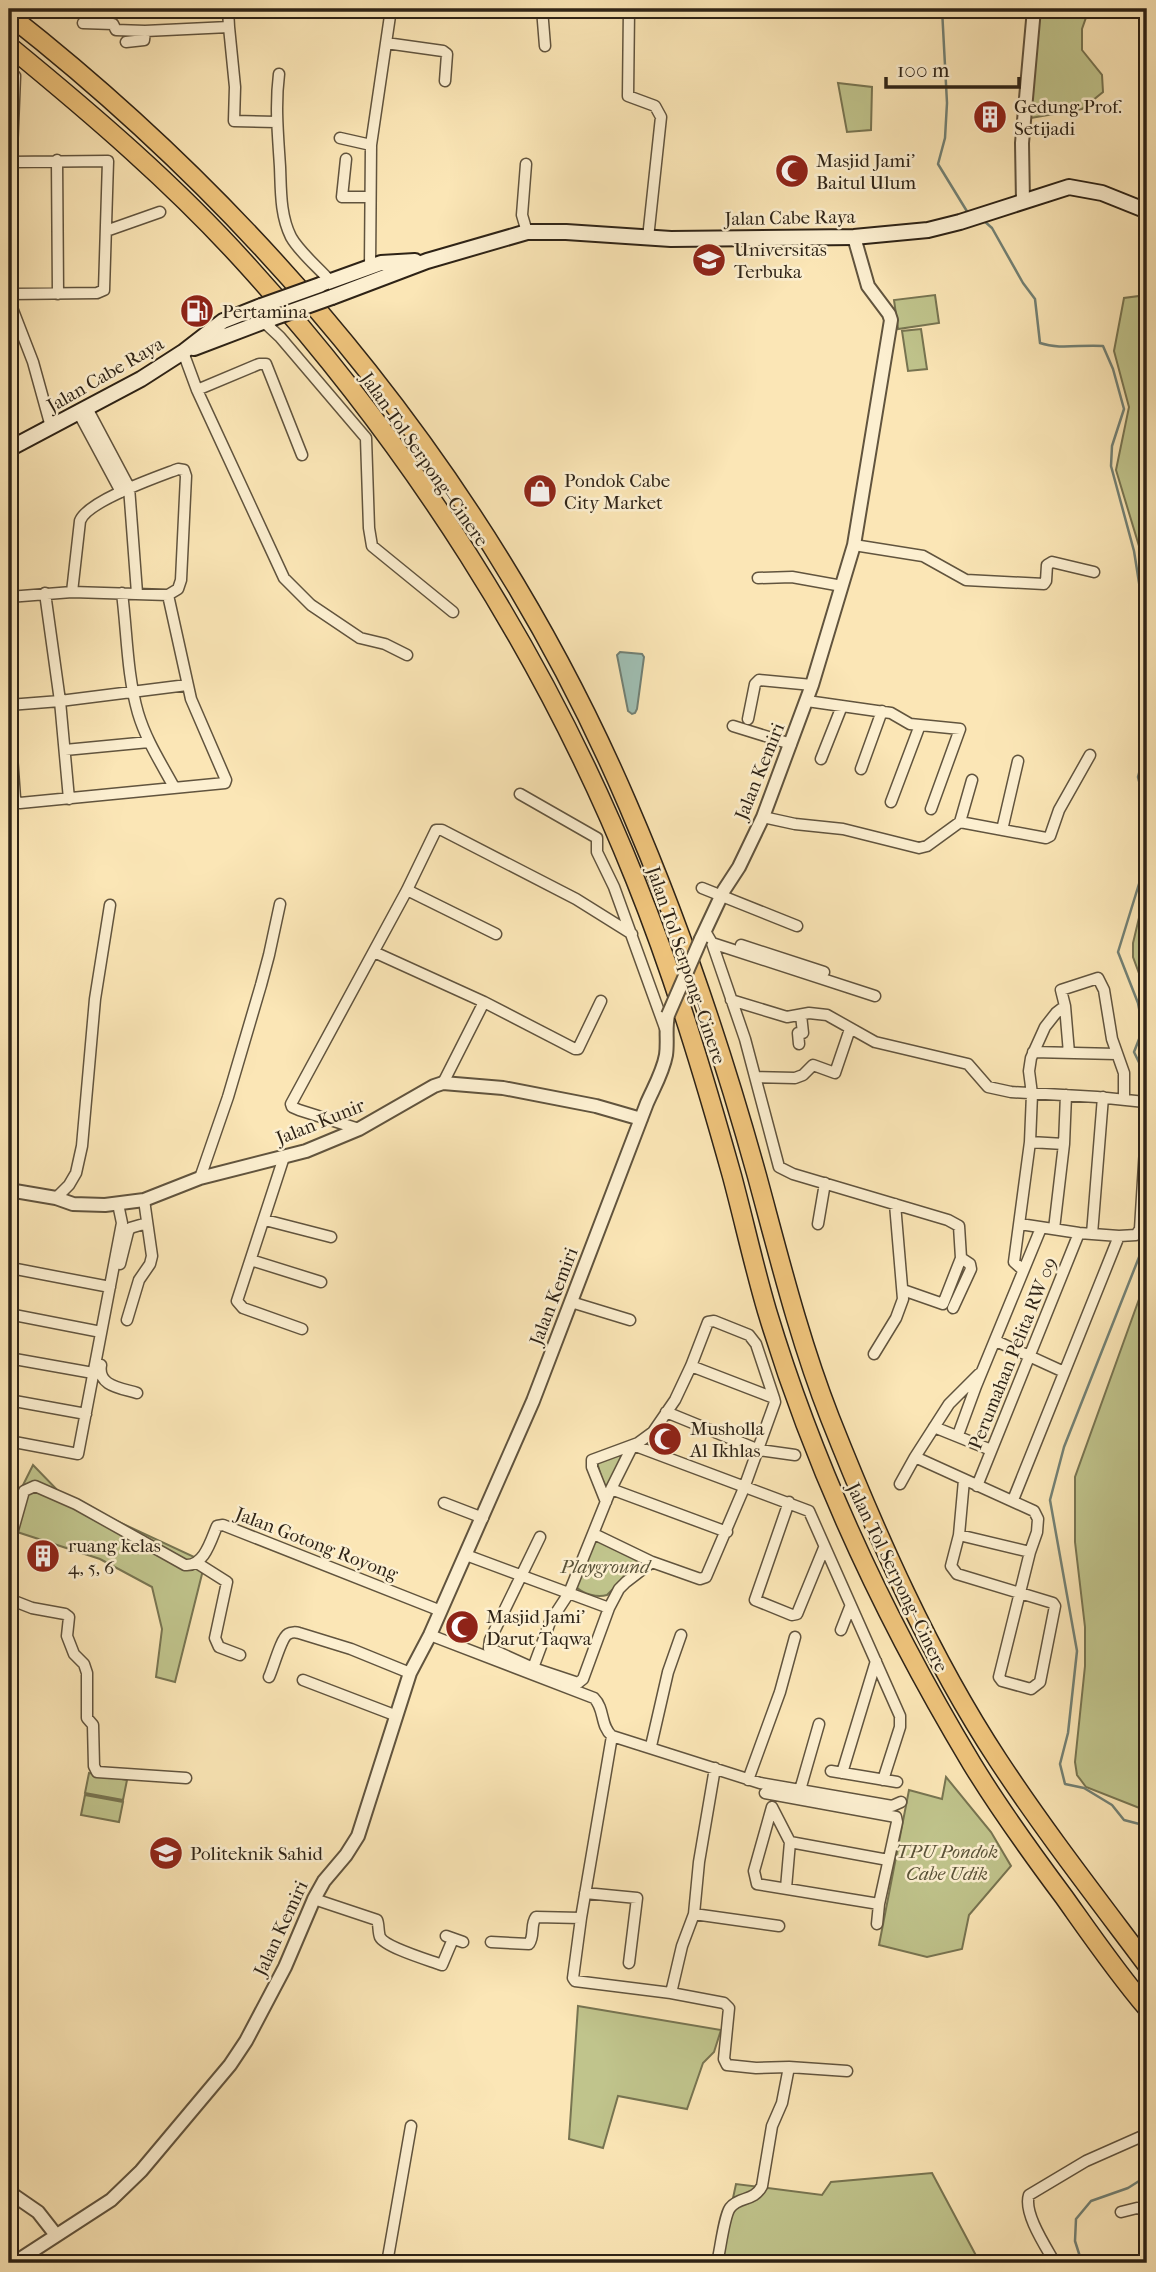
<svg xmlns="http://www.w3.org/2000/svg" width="1156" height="2272" font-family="'IM FELL French Canon',serif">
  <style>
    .green { fill: #c0c48c; stroke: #777451; stroke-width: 2 }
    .water { fill: #9fbeb2; stroke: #728074; stroke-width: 2 }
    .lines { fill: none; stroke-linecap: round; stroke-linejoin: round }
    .stream { stroke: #728074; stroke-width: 2.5 }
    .minor-casing { stroke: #61543e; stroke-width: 13 }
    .tertiary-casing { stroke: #61543e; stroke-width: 16 }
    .secondary-casing { stroke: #2e2316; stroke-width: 18 }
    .motorway-casing { stroke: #2e2316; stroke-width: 21 }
    .minor { stroke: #fcefd0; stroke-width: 10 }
    .tertiary { stroke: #fcefd0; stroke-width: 12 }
    .secondary { stroke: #fcefd0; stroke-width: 14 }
    .motorway { stroke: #eec37b; stroke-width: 18 }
    .tertiary-bridge-casing { stroke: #61543e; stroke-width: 16; stroke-linecap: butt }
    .secondary-bridge-casing { stroke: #2e2316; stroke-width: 18; stroke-linecap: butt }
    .tertiary-bridge { stroke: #fcefd0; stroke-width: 12 }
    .secondary-bridge { stroke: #fcefd0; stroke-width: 14 }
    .labels { text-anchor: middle; stroke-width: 5; stroke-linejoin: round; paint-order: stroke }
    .poi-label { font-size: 19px; fill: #2e2316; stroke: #fcefd0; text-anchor: start }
    .street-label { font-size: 19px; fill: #2e2316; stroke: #fcefd0 }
    .park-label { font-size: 19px; font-style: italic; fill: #5a5339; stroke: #fcefd0 }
  </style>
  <rect width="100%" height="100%" fill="#fbe6b6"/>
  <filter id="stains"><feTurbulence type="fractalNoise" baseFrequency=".00286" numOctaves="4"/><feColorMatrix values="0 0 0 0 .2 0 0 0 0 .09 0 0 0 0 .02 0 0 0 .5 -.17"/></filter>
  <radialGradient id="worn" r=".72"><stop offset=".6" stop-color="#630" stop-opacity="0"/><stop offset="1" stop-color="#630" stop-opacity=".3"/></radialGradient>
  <!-- green -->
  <path class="green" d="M1036,9H1089L1082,29V50L1102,75L1103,92L1082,109L1025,119Z
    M838,83L872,87L871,130L847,132Z
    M935,295L939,323L898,329L894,300Z
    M1147,295V604L1139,546L1116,470L1129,407L1114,351L1124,298Z
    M921,329L927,369L908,371L902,331Z
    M1147,884V995L1133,957V943Z
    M1147,1277V1811L1086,1787L1077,1775L1075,1762L1085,1666V1627L1075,1542V1477Z
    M624,1450L606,1493L596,1459Z
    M33,1465L63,1496L205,1562L175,1682L156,1677L162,1629L152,1587L100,1559L11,1530L20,1491Z
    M594,1537L642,1560L607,1595C597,1598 584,1594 576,1587Z
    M89,1773L127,1780L123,1800L85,1793Z
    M946,1777L991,1832L1011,1866L969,1915L962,1949L927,1957L879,1945L909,1790L942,1799Z
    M85,1795L123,1802L119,1822L81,1815Z
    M578,2006L721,2030L714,2052L703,2063L687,2109L618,2096L603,2148L569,2139Z
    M932,2173L980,2263H719L736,2184L822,2195L831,2182Z"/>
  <!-- water -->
  <path class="water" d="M620,652L642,654L644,657L637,709L635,713L632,714L628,711L617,655Z"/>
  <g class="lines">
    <!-- stream -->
    <path class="stream" d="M942,9L947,103L945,138L938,164L968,213
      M983,220L992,228L1023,283L1035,299L1040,343C1060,350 1082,344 1103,346L1113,369L1124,409L1112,446L1111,466L1134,551L1147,633L1143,688L1147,713
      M1147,743L1138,777L1147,813
      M1147,858L1118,952L1138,1003L1143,1029L1134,1052L1147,1079
      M1147,1211L1145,1242L1064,1447L1050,1500L1077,1651L1068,1733L1060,1764L1065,1784L1084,1788L1112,1805L1124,1820L1147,1826
      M1082,2263L1075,2241L1076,2219L1091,2201L1128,2188L1147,2176"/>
    <!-- minor casing -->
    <g class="minor-casing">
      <path id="minor" d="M228,9L229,27
        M542,9L545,46
        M629,9L628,96L655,106L661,117L648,238
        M83,23L113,24L116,30L145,31L229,27L235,87L234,121L276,122
        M126,42L144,40L145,31
        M386,43L443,51L447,54L445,81
        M279,74C275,106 278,135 280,167C281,190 280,215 291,237C300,253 319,268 331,282
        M340,138L371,145
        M346,159L342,197H370
        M57,160L58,294
        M9,162L108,161L104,290L97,293L9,294
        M526,164L522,215L527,232
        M9,225L15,76
        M106,231L160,212
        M370,267L371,145L391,9
        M9,300L33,362L51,427
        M264,322L280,337L366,438L369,528L372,546L453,612
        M183,352L197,390L284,578L311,605L360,638L385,644L407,655
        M197,390L259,364H266L302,455
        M87,408L129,487L137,593
        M78,412L121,492
        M854,545L923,556L966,580L1044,584L1046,581L1047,565L1052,562L1094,572
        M758,578L792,577L842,586
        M122,593C127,632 127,675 138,713C146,740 161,763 174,787
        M9,597L72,592L168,595L178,589L181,580L186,476L184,470L178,469C157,477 87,501 80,521L72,592
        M807,701L891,713L910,724L960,729L931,809
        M9,705L60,701L45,593
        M9,714L15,798L16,801L20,803L225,783L226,780L191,699L168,595
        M748,719L755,684L759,680L812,685
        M733,726L791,744
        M65,750L149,742
        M821,759L842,706
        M861,769L882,711
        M520,794L597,838V852L614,887L665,1028
        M69,799L60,701L187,685
        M891,802L920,725
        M763,817L795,824L843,829L919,848L927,846L960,822L1046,838L1050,836L1059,810L1090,755
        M960,822L972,780
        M1002,830L1018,761
        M702,888L797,926
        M407,890L496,934
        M705,931L712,943L745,1039L779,1167L793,1174L948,1220L959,1226L961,1258L943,1304L903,1290
        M712,943L875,996
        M741,945L824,972
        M374,952L484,1002L575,1049H578L601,1001
        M731,1000L787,1017L809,1013L827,1015L875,1042L968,1064L988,1087L1011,1092L1097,1097L1145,1102L1147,1105
        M799,1044L798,1033H803L801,1015
        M1033,1052L1116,1054
        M1069,1053L1065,1006L1061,990L1098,978L1104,990L1112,1039L1124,1073V1099
        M756,1077L795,1078L803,1075L813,1065L835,1073L850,1029
        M443,1083L484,1002
        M359,1129L299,1110L292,1107L291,1104L407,890L436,830H442L576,899L632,934
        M1030,1142L1064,1144
        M284,1157L237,1301L243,1308L302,1329
        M200,1178L228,1097L261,985L269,955L280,904
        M56,1198L69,1185L76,1173L82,1146L95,999L110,905
        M265,1220L331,1237
        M818,1224L825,1183
        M1020,1224L1079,1233L1119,1236L1136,1235L1140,1229L1147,1116
        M1054,1229L1064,1144L1066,1095
        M1092,1234L1103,1097
        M251,1260L321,1282
        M120,1264L128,1232L130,1228L147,1223
        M1023,1270L1014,1262L1030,1142L1032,1094L1029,1071L1031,1058L1045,1027L1056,1013L1065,1006
        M9,1278L11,1268L110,1287
        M571,1302L630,1320
        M953,1308L971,1269L970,1264L961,1258
        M9,1314L101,1332
        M127,1320L139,1280L150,1264L152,1256L144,1200
        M996,1341L1064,1372
        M874,1354L896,1318L903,1299L895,1204
        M9,1358L93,1373
        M101,1365C97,1386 121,1388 137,1393
        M9,1400L86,1414
        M666,1412L759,1450L795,1455
        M934,1427L991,1450
        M958,1435L976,1386L1041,1228
        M9,1441L78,1454L122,1223L118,1204
        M915,1457L1034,1511L1038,1519L1037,1532L1030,1552L999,1677L1002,1681L1031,1689L1040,1682L1055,1606L1053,1603L957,1574L951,1566L959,1535L964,1480
        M900,1484L915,1457L949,1404L979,1374
        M977,1486L1079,1233
        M611,1489L727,1532
        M1013,1500L1119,1236
        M606,1502L592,1467V1460L638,1443L653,1432L675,1400L691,1366L708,1322L714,1321L749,1335L756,1344L774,1398
        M789,1502L755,1600L792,1615L797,1614L824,1548
        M444,1503L483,1518
        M594,1534L652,1562
        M959,1535L1030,1552
        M540,1537L490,1640L489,1648L533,1668L578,1683L583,1679L609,1608L619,1589L626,1582L652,1562L700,1579L706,1577L744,1488L775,1402L774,1398L691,1366
        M9,1544L24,1491L35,1486L76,1504L185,1565C204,1567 211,1540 217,1526L223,1525L441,1611
        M466,1555L609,1608
        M197,1563L227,1582L215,1638L219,1647L240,1655
        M9,1599L32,1608L65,1614L69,1617L67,1636L74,1654L84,1664L87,1673V1718L93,1725L94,1766L97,1772L186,1778
        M841,1630L850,1607
        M430,1635L594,1698C605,1709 600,1726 612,1736L760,1783L892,1806L901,1802
        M533,1668L550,1622L569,1593L611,1489L633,1445L809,1511L900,1716V1727L883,1780
        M269,1677C273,1669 281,1638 288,1634C291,1632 296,1632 299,1633L351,1649L410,1673
        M303,1680L397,1716
        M612,1736L581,1918L573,1978L575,1981L671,1993L724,2003L729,2008L724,2059L727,2065L756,2068L789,2067L782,2103L772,2126L762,2186C754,2202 739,2196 730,2208C724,2216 720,2252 717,2263
        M651,1746L668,1672L681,1635
        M831,1771L897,1782
        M842,1773L876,1661
        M748,1780L780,1692L795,1637
        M800,1790L819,1724
        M765,1793L896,1817L897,1822L879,1904L877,1924
        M772,1807L754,1871L757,1884L879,1904
        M772,1807L790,1842L888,1860
        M786,1888L790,1842
        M585,1893L637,1898L629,1963
        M314,1899L377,1920C379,1924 378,1932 380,1937C385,1947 428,1960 439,1964L442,1965L453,1939
        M694,1914L779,1926
        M446,1936L463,1942
        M491,1942L529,1944C535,1935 530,1925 536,1917L581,1918
        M671,1993L682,1946L694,1914L699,1862L715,1768
        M789,2067L847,2071
        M1121,2212L1137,2208L1147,2210
        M387,2263L411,2126
        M1055,2263C1046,2247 1023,2213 1029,2195L1086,2161L1147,2134"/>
    </g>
    <!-- tertiary casing -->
    <g class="tertiary-casing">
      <path id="tertiary" d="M1023,202L1022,143L1034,9
        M701,939L724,890L739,867L763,817L812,685L854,545L891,320L889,314L868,286L854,237
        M9,1190L56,1198L73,1204L105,1205L144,1200L200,1178L306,1151L359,1129L434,1086L443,1083L503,1088L596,1106L641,1119
        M9,2192L38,2212L56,2235
        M14,2263L111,2200L141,2171L230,2065L246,2041L285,1967L314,1899L324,1881L346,1855L358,1836L410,1673L430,1635L533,1401L647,1103C654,1087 663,1072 666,1055C668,1041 665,1029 668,1015"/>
    </g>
    <!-- secondary casing -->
    <g class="secondary-casing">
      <path id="secondary" d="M320,285L381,263L415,261
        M332,297L427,261L527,232H566L671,239L854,237L928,230L960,222L1069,187L1102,193L1147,211
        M194,348L273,318
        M9,449L141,379L183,352L223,321L261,306"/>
    </g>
    <!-- motorway casing -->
    <g class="motorway-casing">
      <path id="motorway" d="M9,15C274,223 495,494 628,805C680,925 722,1050 757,1176C779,1257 799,1339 830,1418C876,1534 929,1655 998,1760C1044,1830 1096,1897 1147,1965
        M9,46C92,114 175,185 247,265C410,445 545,654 635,879C674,976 704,1076 732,1176C744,1221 754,1267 767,1311C815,1470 886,1621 972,1764C1000,1810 1032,1854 1064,1897C1091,1935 1117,1973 1147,2008"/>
    </g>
    <!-- minor -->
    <use href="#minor" class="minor"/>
    <!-- tertiary -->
    <use href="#tertiary" class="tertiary"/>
    <!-- secondary -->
    <use href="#secondary" class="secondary"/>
    <!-- motorway -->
    <use href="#motorway" class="motorway"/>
    <!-- tertiary-bridge casing -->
    <g class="tertiary-bridge-casing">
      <path id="tertiary-bridge" d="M668,1015L701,939"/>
    </g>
    <!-- secondary-bridge casing -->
    <g class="secondary-bridge-casing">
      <path id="secondary-bridge" d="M261,306L320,285
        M273,318L332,297"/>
    </g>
    <!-- tertiary-bridge -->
    <use href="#tertiary-bridge" class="tertiary-bridge"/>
    <!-- secondary-bridge -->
    <use href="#secondary-bridge" class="secondary-bridge"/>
  </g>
  <!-- icons -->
  <defs>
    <g id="building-disc" transform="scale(1.75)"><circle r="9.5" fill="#8f2418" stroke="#fcefd0"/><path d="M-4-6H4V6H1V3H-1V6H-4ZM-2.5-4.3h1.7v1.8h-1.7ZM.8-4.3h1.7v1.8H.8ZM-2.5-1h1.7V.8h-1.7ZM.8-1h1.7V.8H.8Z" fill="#fff"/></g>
    <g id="mosque-disc" transform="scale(1.75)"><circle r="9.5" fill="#8f2418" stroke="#fcefd0"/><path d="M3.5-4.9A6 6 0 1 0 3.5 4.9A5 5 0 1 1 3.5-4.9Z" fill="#fff"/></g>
    <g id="university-disc" transform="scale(1.75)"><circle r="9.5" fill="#8f2418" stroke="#fcefd0"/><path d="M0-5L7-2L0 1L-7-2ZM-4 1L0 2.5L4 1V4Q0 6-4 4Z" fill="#fff"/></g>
    <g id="fuel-disc" transform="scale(1.75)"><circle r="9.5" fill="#8f2418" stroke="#fcefd0"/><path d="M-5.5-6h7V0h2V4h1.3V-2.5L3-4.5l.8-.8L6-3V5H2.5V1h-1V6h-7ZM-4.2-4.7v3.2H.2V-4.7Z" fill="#fff"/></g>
    <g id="shop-disc" transform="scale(1.75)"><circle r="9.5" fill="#8f2418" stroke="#fcefd0"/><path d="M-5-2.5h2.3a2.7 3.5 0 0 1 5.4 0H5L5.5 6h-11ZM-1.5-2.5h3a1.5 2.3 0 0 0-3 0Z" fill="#fff"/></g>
  </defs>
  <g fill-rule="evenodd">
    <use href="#building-disc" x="990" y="117"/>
    <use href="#mosque-disc" x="792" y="171"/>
    <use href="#university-disc" x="709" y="260"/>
    <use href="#fuel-disc" x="197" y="311"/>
    <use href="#shop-disc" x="540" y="491"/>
    <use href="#mosque-disc" x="665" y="1439"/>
    <use href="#building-disc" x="43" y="1556"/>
    <use href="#mosque-disc" x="462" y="1627"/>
    <use href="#university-disc" x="166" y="1853"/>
  </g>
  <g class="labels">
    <!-- poi labels -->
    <g class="poi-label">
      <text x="1014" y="113">Gedung Prof.<tspan x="1014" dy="22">Setijadi</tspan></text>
      <text x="816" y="167">Masjid Jami'<tspan x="816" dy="22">Baitul Ulum</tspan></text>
      <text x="734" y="256">Universitas<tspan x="734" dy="22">Terbuka</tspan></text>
      <text x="222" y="318">Pertamina</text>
      <text x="564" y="487">Pondok Cabe<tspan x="564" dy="22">City Market</tspan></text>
      <text x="690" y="1435">Musholla<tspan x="690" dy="22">Al Ikhlas</tspan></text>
      <text x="68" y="1552">ruang kelas<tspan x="68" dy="22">4, 5, 6</tspan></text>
      <text x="486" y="1623">Masjid Jami'<tspan x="486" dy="22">Darut Taqwa</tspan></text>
      <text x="190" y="1860">Politeknik Sahid</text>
    </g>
    <!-- street labels -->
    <g class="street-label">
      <text transform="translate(790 217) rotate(-1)" y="7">Jalan Cabe Raya</text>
      <text transform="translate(105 374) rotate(-30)" y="7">Jalan Cabe Raya</text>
      <text transform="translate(425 459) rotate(55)" y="7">Jalan Tol Serpong–Cinere</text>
      <text transform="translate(759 771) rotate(-68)" y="7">Jalan Kemiri</text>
      <text transform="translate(687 965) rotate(71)" y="7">Jalan Tol Serpong–Cinere</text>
      <text transform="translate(320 1121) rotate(-22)" y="7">Jalan Kunir</text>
      <text transform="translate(553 1296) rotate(-69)" y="7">Jalan Kemiri</text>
      <text transform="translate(1012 1353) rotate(-68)" y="7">Perumahan Pelita RW 09</text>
      <text transform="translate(317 1543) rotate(21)" y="7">Jalan Gotong Royong</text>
      <text transform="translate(898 1577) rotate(64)" y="7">Jalan Tol Serpong–Cinere</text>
      <text transform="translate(280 1928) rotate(-65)" y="7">Jalan Kemiri</text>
    </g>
    <!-- park labels -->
    <g class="park-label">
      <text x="605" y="1573">Playground</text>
      <text x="947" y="1858">TPU Pondok<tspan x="947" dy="22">Cabe Udik</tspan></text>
    </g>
  </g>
  <!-- margin -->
  <rect width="1156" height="2272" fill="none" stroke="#fbe6b6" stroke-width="35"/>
  <rect x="10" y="10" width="1135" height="2251" fill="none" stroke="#2e2316" stroke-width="3.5"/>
  <rect x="18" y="18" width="1121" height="2237" fill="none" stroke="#2e2316" stroke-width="2"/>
  <!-- scale -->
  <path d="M886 77v10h133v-10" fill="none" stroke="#2e2316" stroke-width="3.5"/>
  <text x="897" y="77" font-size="21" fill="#2e2316" stroke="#fcefd0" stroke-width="5" paint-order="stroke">100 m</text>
  <rect width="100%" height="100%" filter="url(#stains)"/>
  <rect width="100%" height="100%" fill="url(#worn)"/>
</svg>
